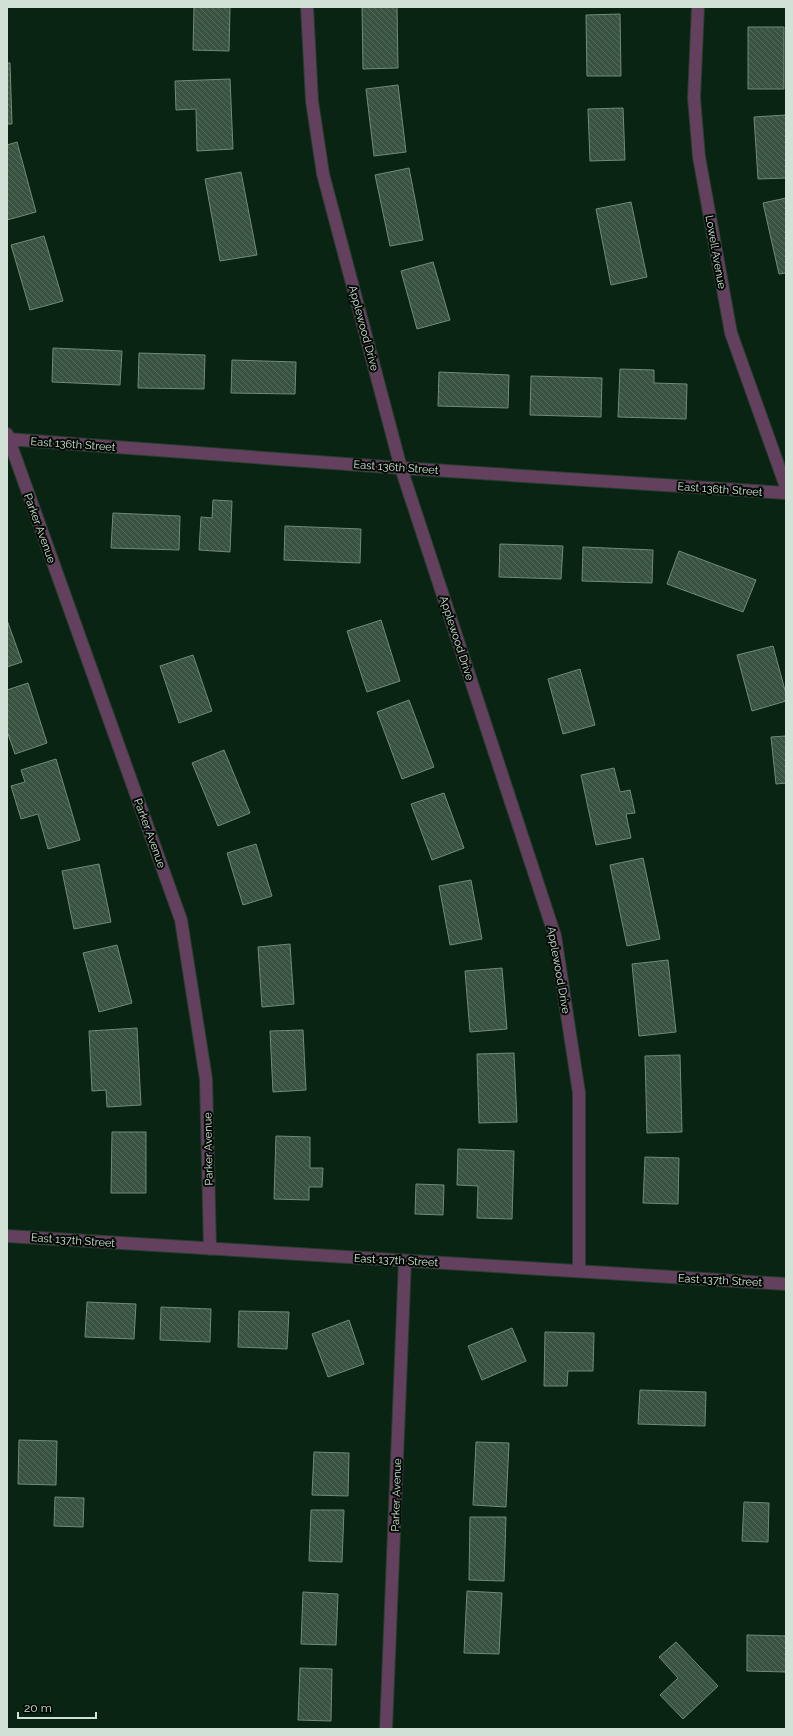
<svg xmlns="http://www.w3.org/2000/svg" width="793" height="1736" font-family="Raleway,sans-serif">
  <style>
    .building { fill: url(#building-back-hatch); stroke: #6f8c76 }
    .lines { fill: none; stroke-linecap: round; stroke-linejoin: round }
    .minor-casing { stroke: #263e2e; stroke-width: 14 }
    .minor { stroke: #64405f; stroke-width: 12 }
    .labels { text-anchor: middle; stroke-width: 4; stroke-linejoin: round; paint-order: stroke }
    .street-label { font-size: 11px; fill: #d2e1d6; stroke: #020a04 }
  </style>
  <defs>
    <pattern id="building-back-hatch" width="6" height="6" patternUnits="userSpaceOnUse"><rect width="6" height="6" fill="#385340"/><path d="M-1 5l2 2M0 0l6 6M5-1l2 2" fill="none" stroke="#546b5b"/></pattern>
  </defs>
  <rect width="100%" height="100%" fill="#0a2413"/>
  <!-- building -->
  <path class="building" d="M194,7H230L229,51L193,50Z
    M362,7H397L398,68L363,69Z
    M620,14L621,76H587L586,15Z
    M748,27H784V89H748Z
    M7,63H10L12,124H7Z
    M230,79L233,149L197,151L196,109L176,110L175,81Z
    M398,85L406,152L374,156L366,89Z
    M623,108L625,160L590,161L588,109Z
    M786,115V178L758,179L754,117Z
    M17,142L36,212L7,220V145Z
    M409,168L423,240L390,246L375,175Z
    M241,172L257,255L220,261L205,179Z
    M786,198V273L779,274L763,203Z
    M631,202L647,277L611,285L596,209Z
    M44,236L63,301L30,310L11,245Z
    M433,262L450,320L417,329L401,271Z
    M53,348L122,351L120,385L52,382Z
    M139,353L205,355L204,389L138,388Z
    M232,360L296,362L295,394L231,393Z
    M620,369L654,370V383L687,384L686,419L618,417Z
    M439,372L509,375L508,408L438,406Z
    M531,376L602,378L601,417L530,415Z
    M213,500L232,501L230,552L199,550L201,517L212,518Z
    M113,513L180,516L179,550L111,548Z
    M285,526L361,529L360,563L284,560Z
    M500,544L563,546L561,579L499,577Z
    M583,547L653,550L652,583L582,581Z
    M679,551L756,580L743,612L667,584Z
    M7,620L22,662L7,667Z
    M381,620L400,681L367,692L347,631Z
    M773,646L786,694V701L752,711L737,655Z
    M193,655L212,711L179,723L160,666Z
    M580,669L595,725L563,734L548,679Z
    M28,683L47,743L15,754L7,731V690Z
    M409,700L434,767L402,779L377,712Z
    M786,736V783L776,784L771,737Z
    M224,750L250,813L218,826L192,763Z
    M56,759L80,840L48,849L38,814L21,819L11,786L25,782L21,770Z
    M614,768L620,792L630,790L635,813L626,814L631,838L596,845L581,775Z
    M444,793L464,848L432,860L411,804Z
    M256,844L272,896L243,905L227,853Z
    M643,858L660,939L627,946L610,865Z
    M99,864L111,922L74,929L62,871Z
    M471,880L482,939L450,945L439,886Z
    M290,944L294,1004L262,1007L258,947Z
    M117,945L132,1003L99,1012L83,953Z
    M668,960L676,1032L639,1036L632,964Z
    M502,968L507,1029L470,1032L465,971Z
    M137,1028L141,1105L107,1107L106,1090L92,1091L89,1031Z
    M303,1030L306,1090L273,1092L270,1031Z
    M514,1053L517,1122L479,1123L477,1054Z
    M680,1055L682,1132L647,1133L645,1056Z
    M112,1132H146V1193H111Z
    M276,1136L310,1137V1168H323L322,1187H309V1200L274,1199Z
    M458,1149L514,1151L512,1219L477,1218L478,1186L457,1185Z
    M645,1157L679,1158L678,1204L643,1203Z
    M416,1184L444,1185L443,1215L415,1214Z
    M87,1302L136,1304L134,1339L85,1337Z
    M161,1307L211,1309L210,1342L160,1340Z
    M239,1311L289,1312L287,1349L238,1347Z
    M349,1320L364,1364L328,1377L312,1334Z
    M512,1328L526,1361L482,1380L468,1346Z
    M545,1332L594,1333L593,1371H568L567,1386H544Z
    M640,1390L706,1392L705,1426L638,1424Z
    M19,1440L57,1441L56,1485L18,1484Z
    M476,1442L509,1443L506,1507L473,1505Z
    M314,1452L349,1453L348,1496L312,1495Z
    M55,1497L84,1498L83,1527L54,1526Z
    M744,1502L769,1503L768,1542L742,1541Z
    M311,1510H344L342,1562L309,1561Z
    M470,1517H506L504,1581L469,1580Z
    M467,1591L502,1593L499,1654L464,1653Z
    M303,1592L338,1594L336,1645L301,1644Z
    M747,1635L786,1636V1672L747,1671Z
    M676,1642L718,1686L683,1719L660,1695L678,1678L659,1657Z
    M300,1668L332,1669L331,1721L298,1720Z"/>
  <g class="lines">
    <!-- minor casing -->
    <g class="minor-casing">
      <path id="minor" d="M307,7L312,101L323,174L401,468L555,936L579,1093V1271
        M698,7L694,98L699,157L731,333L786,487
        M7,434L181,920L206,1079L210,1249
        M7,439L401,468L786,493
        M7,1236L786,1284
        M386,1729L405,1261"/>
    </g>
    <!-- minor -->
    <use href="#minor" class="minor"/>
  </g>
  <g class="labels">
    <!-- street labels -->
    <g class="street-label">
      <text transform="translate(716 252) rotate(80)" y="4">Lowell Avenue</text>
      <text transform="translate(364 328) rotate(75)" y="4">Applewood Drive</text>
      <text transform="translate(73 444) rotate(4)" y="4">East 136th Street</text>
      <text transform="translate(396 467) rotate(4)" y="4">East 136th Street</text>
      <text transform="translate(720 489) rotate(4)" y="4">East 136th Street</text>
      <text transform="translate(40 528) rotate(70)" y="4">Parker Avenue</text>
      <text transform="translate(457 638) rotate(72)" y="4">Applewood Drive</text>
      <text transform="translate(150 833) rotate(70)" y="4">Parker Avenue</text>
      <text transform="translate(559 970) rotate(80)" y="4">Applewood Drive</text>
      <text transform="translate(208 1149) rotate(-91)" y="4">Parker Avenue</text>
      <text transform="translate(73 1240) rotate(4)" y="4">East 137th Street</text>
      <text transform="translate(396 1260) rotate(3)" y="4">East 137th Street</text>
      <text transform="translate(720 1280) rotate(3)" y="4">East 137th Street</text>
      <text transform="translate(396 1495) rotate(-88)" y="4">Parker Avenue</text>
    </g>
  </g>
  <!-- border -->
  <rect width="793" height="1736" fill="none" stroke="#d2e1d6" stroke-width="16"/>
  <!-- scale -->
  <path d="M18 1712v6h78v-6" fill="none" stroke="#d2e1d6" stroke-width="2"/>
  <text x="24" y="1712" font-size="12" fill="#d2e1d6" stroke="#020a04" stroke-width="3" paint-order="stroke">20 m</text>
</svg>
